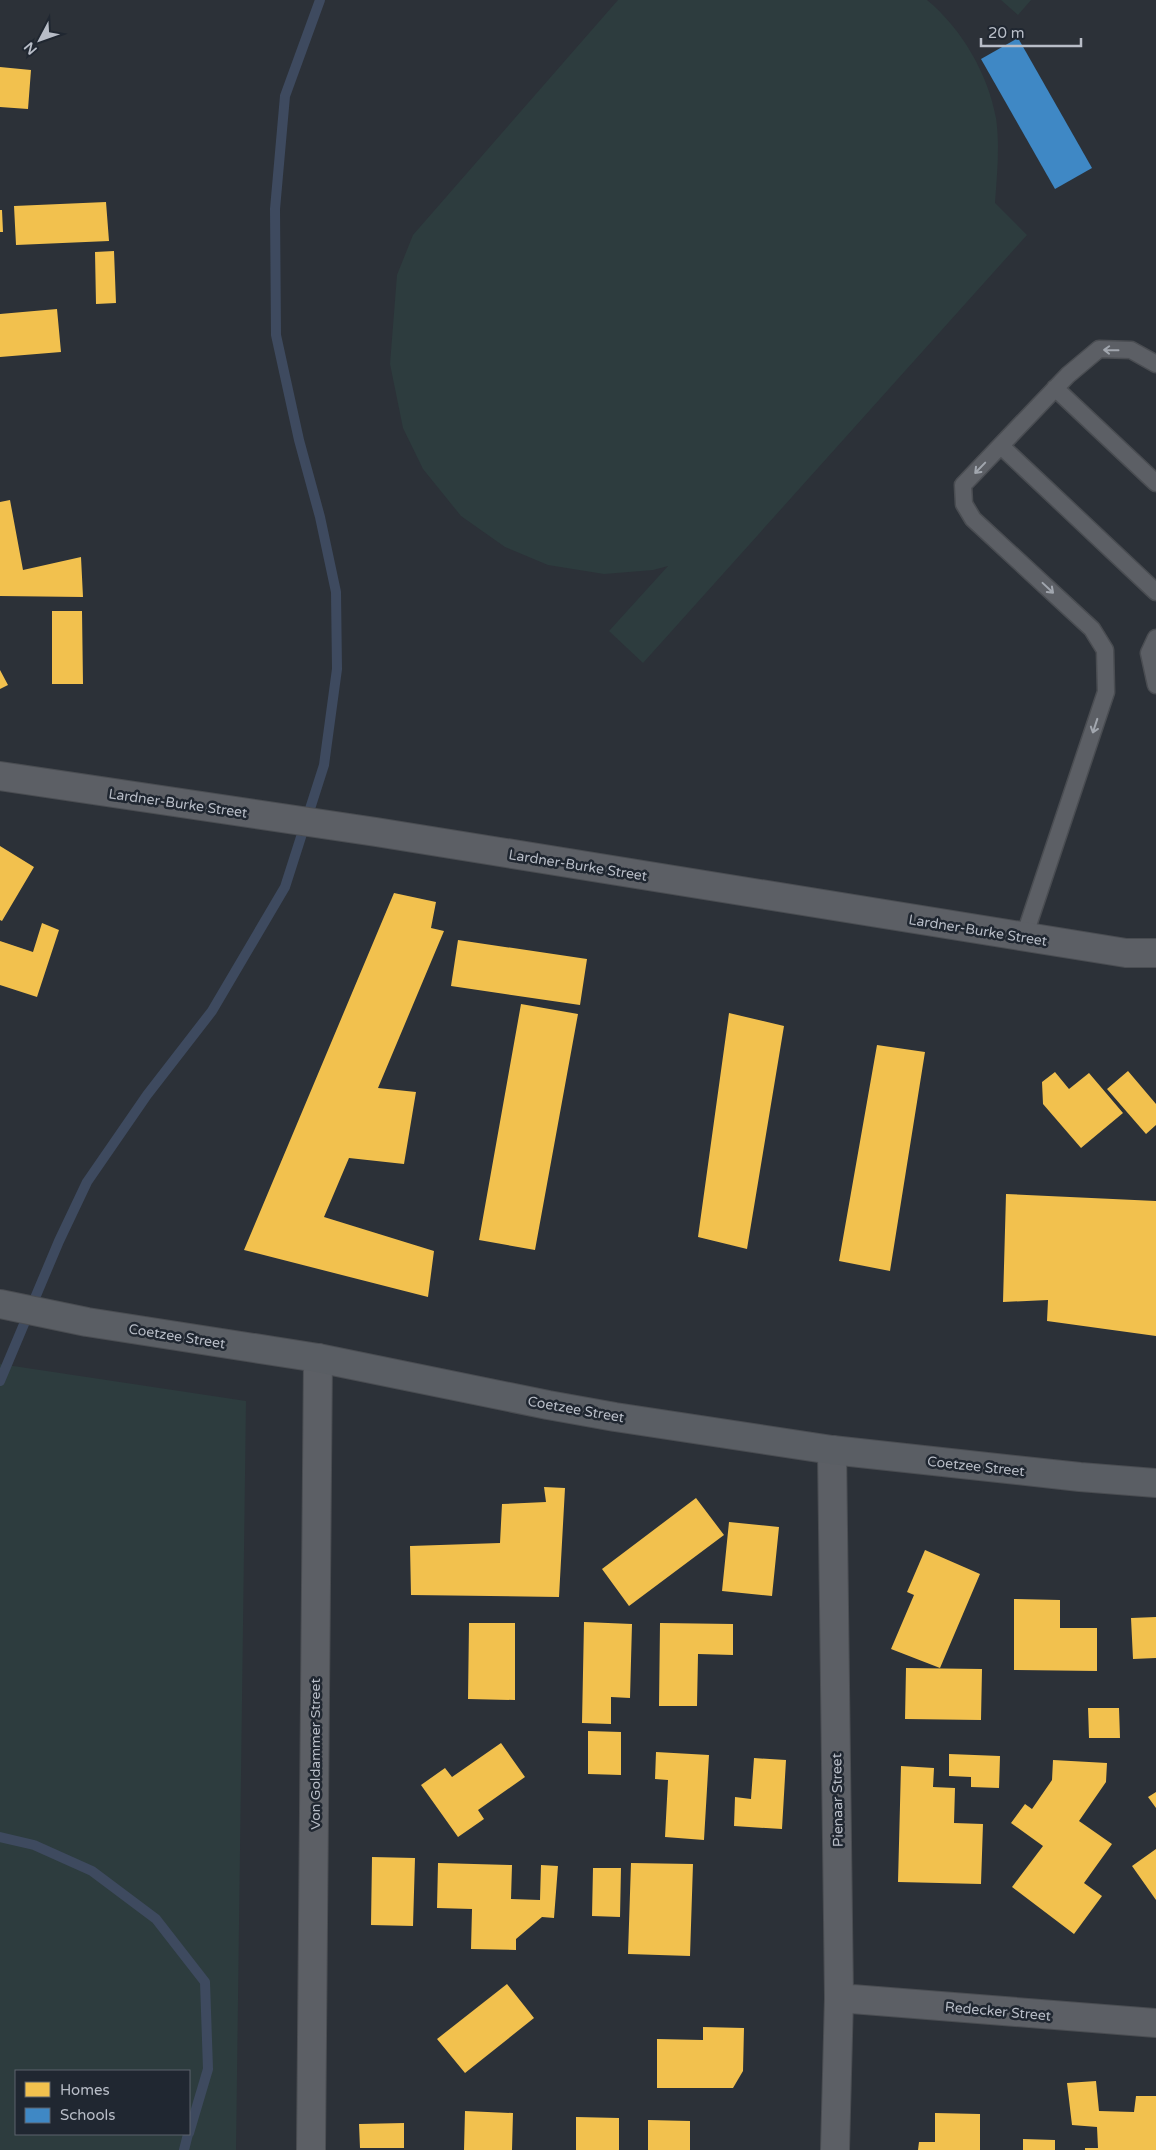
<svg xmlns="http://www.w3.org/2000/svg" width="1156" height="2150" font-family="'Varela Round',sans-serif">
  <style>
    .green { fill: #2d3c3e; fill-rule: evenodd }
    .homes { fill: #f2c14e }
    .schools { fill: #3f88c5 }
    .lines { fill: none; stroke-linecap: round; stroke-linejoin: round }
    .stream { stroke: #3e4a5f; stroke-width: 10 }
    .lane-casing { stroke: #4a4d52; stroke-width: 19 }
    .street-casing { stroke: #4a4d52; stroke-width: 30 }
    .secondary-casing { stroke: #4a4d52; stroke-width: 30 }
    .lane { stroke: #5c5f65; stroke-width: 16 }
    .street { stroke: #5c5f65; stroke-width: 28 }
    .secondary { stroke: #5a5e64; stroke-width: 28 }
    .oneway { stroke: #a1a6ae }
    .labels { text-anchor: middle; stroke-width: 5; stroke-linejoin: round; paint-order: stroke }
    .street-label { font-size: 14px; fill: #b8bdc7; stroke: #202731 }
  </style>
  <rect width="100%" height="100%" fill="#2c3138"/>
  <!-- green -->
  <path class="green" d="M618,0H927C962,29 988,74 996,118C1000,146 997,175 995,203L1027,235L643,663L609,631L668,566L653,570L604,574L548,565L505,547L461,516L423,469L403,428L390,364L397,275L413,235Z
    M1001,0H1031L1018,15Z
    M0,1364L246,1401L236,2150H0ZM16,2071H189V2134H16Z"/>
  <!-- homes -->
  <path class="homes" d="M0,67L31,70L28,109L0,107Z
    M106,202L109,241L16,245L14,206Z
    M0,210H2L3,232H0Z
    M114,251L116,303L96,304L95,252Z
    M57,309L61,352L0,357V314Z
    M10,500L23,570L81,557L83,597L0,596V502Z
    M52,611H82L83,684H52Z
    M0,670L8,685L0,689Z
    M0,846L34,867L2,921L0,920Z
    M394,893L436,902L431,928L444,931L378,1088L416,1092L404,1164L349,1158L324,1217L434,1251L428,1297L244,1250Z
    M42,923L59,930L37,997L0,985V941L33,952Z
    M458,940L587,959L580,1005L451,986Z
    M521,1004L578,1014L535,1250L479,1240Z
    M729,1013L784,1026L747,1249L698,1237Z
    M877,1045L925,1052L890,1271L839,1261Z
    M1128,1071L1156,1104V1125L1146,1134L1107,1089Z
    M1055,1072L1069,1089L1089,1073L1123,1113L1081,1148L1043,1104L1042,1082Z
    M1006,1194L1156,1201V1336L1047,1321L1048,1300L1003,1302Z
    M544,1487L565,1488L559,1597L411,1595L410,1546L500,1543L502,1504L546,1502Z
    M696,1498L724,1535L629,1606L602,1569Z
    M729,1522L779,1527L772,1596L722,1591Z
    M925,1550L980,1574L940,1668L891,1649L914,1595L907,1592Z
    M1014,1599L1060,1600V1628H1097V1671L1014,1670Z
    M1156,1617V1658L1133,1659L1131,1618Z
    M584,1622L632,1624L630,1698L611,1697V1724L582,1723Z
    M469,1623H515V1700L468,1699Z
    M660,1623L733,1624V1655L698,1654L697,1706H659Z
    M906,1668L982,1669L981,1720L905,1719Z
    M1088,1708H1119L1120,1738H1089Z
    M588,1731L621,1732V1775L588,1774Z
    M501,1743L525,1777L478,1810L484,1819L458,1837L421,1785L445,1768L452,1777Z
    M656,1752L709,1755L704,1840L665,1837L668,1780L655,1779Z
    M949,1754L1000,1756L999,1788L971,1787V1777L949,1776Z
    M754,1758L786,1760L782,1829L734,1826L735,1797L751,1799Z
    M1053,1760L1107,1763L1106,1782L1079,1821L1112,1844L1084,1883L1102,1896L1074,1934L1012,1887L1043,1846L1011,1823L1025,1804L1032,1809L1052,1780Z
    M901,1766L934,1768L933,1787L955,1788L954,1823L983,1824L981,1884L898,1882Z
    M1156,1792V1808L1148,1797Z
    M1156,1849V1900L1132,1866Z
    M372,1857L415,1858L413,1926L371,1925Z
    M438,1863L512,1865L511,1899L540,1900L541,1865L558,1866L554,1918L542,1917L516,1939V1950L471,1949L472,1909L437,1908Z
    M631,1863L693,1864L690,1956L628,1954Z
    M593,1868H621L620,1917L592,1916Z
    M507,1984L534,2018L465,2073L437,2039Z
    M703,2027L744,2028L743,2071L733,2088H657V2039L703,2040Z
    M1096,2081L1099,2111L1134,2112L1136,2096H1156V2150H1085V2148H1098L1097,2127L1072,2125L1067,2083Z
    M465,2111L513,2113L512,2150H464Z
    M935,2113L980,2114V2150H918L919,2142H935Z
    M576,2117L619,2118V2150H576Z
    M648,2120L690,2121V2150H648Z
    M404,2123V2148H360L359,2124Z
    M1023,2139L1055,2140V2150H1023Z"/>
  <!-- schools -->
  <path class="schools" d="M1018,38L1092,168L1055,189L981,59Z"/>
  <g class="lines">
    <!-- stream -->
    <path class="stream" d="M0,1381L59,1241L87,1182L147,1095L212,1011L285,887L324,765L337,669L336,592L320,517L299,440L276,335L275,209L285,96L320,0
      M0,1837L34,1845L92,1871L156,1919L205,1982L208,2069L189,2133
      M184,2150L188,2134"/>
    <!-- lane casing -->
    <g class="lane-casing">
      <path id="lane" d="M1055,388L1156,483
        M1001,446L1156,592
        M1156,638L1149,653L1156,685
        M1024,937L1106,692L1105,650L1092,629L973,519L964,504L963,485L1068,375L1099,349L1131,350L1156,364"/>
    </g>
    <!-- street casing -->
    <g class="street-casing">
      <path id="street" d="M0,776L376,832L1126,953H1156
        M832,1450L839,1998L835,2150
        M839,1998L1156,2023
        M311,2150L318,1358"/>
    </g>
    <!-- secondary casing -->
    <g class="secondary-casing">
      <path id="secondary" d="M0,1304L87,1322L318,1358L548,1405L615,1417L832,1450L1080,1477L1156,1483"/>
    </g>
    <!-- lane -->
    <use href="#lane" class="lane"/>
    <!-- street -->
    <use href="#street" class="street"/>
    <!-- secondary -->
    <use href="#secondary" class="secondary"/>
  </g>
  <!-- one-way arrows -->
  <defs><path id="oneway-shaft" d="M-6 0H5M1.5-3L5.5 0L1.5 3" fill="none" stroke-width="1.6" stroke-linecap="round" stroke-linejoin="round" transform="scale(1.25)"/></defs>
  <g class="oneway">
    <use href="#oneway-shaft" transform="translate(1111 350) rotate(-179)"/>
    <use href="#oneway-shaft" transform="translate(980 468) rotate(134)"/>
    <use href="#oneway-shaft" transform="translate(1048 588) rotate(43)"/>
    <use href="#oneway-shaft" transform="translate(1095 726) rotate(108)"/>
  </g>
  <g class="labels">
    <!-- street labels -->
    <g class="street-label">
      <text transform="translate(178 803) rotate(8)" y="5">Lardner-Burke Street</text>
      <text transform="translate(578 865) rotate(9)" y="5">Lardner-Burke Street</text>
      <text transform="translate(978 930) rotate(9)" y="5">Lardner-Burke Street</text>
      <text transform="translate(177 1336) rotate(9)" y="5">Coetzee Street</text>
      <text transform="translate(576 1409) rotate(10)" y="5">Coetzee Street</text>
      <text transform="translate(976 1466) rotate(6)" y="5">Coetzee Street</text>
      <text transform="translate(315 1754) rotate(-90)" y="5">Von Goldammer Street</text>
      <text transform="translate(837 1800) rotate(-91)" y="5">Pienaar Street</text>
      <text transform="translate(998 2011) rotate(5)" y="5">Redecker Street</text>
    </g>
  </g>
  <!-- legend -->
  <rect x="15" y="2070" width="175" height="65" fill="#202731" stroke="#5d636d"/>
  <rect x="25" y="2082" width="25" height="15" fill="#f2c14e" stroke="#5d636d"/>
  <text x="60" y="2095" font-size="15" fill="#b8bdc7">Homes</text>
  <rect x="25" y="2108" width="25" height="15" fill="#3f88c5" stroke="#5d636d"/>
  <text x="60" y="2120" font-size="15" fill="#b8bdc7">Schools</text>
  <!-- north arrow -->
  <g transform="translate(40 40) rotate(229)" stroke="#202731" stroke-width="4" paint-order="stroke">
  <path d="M0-4L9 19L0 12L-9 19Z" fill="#b8bdc7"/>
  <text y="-8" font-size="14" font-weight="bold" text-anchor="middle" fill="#b8bdc7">N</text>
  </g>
  <!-- scale -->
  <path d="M981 38v8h100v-8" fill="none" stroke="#b8bdc7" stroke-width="2.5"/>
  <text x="988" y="38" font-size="15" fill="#b8bdc7" stroke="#202731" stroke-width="4" paint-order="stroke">20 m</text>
</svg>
